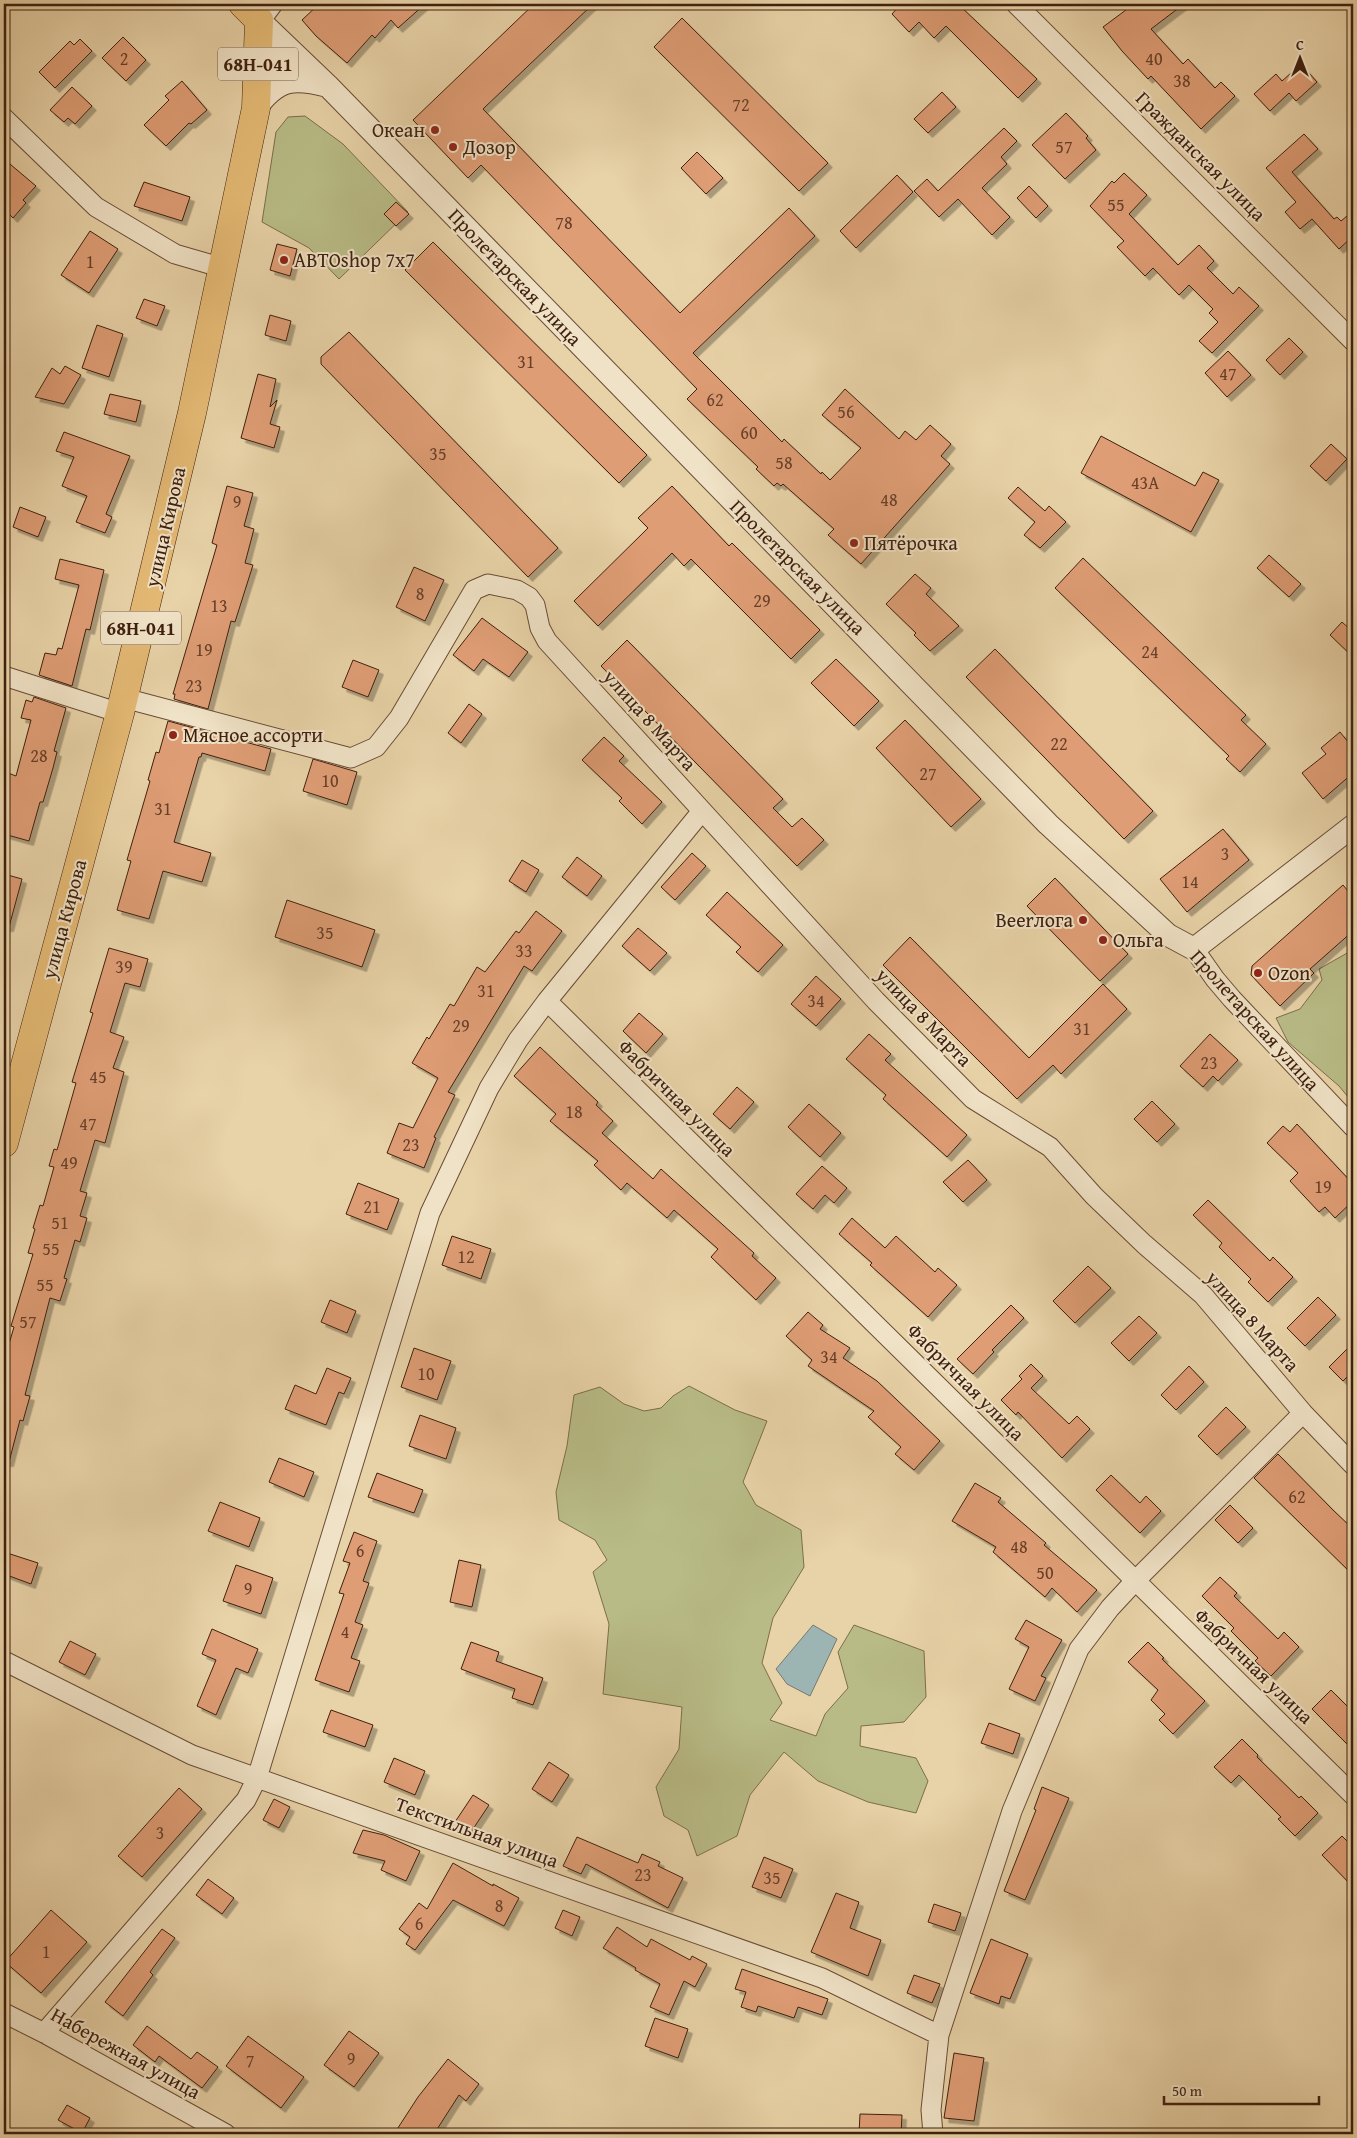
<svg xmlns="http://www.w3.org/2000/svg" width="1357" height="2138" font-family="'Gentium Book Plus',serif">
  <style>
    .green { fill: #b8bb86; stroke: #7c6e4a }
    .water { fill: #9cb5b3; stroke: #777971 }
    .building { fill: #df9d74; stroke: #3f200f; filter: url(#shadow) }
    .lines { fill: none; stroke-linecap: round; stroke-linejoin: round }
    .minor-casing { stroke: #694c35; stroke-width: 21 }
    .tertiary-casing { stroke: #694c35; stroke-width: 24 }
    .primary-casing { stroke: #3f200f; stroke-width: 29 }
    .minor { stroke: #f0e2c6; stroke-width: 19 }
    .tertiary { stroke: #f0e2c6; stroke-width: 22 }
    .primary { stroke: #e4b974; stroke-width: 28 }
    .poi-dot { fill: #8f2418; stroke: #f0e2c6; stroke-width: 2 }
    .labels { text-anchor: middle; stroke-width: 4; stroke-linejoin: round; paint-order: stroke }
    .number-label { font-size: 18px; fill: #673f28 }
    .shield { fill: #f0e2c6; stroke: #745a46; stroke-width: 1 }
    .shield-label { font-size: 19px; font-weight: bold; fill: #3f200f }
    .poi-label { font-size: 20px; fill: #3f200f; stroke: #f0e2c6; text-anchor: start }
    .street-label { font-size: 20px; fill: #3f200f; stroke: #f0e2c6 }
  </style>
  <defs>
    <filter id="shadow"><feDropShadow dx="4.5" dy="4.5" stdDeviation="0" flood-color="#0004"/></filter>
  </defs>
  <rect width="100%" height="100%" fill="#e8d2a7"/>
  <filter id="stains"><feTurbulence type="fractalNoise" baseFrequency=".004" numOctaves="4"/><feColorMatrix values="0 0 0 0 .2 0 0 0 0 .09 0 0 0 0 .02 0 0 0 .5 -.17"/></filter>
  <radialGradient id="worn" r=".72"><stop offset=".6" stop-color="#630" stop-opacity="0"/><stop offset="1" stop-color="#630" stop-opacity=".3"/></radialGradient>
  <!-- green -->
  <path class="green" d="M305,116L343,144L408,212L339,279L309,248L262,222L276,132L288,117Z
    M1349,952L1353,955V1103L1339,1086L1288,1042L1276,1018L1300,1009L1322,980L1319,969Z
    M689,1386L735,1410L767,1421L743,1482L756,1505L801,1530L804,1567L773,1618L762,1663L782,1703L770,1720L816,1736L825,1714L848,1688L838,1652L854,1625L924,1651L926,1697L904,1722L861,1726L860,1746L916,1758L928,1781L916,1813L868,1802L818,1781L784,1752L750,1795L737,1836L697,1856L688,1830L664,1816L656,1787L679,1749L682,1707L603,1694L609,1624L593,1572L607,1560L595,1540L559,1520L556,1492L567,1446L574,1395L600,1387L624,1404L644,1411L661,1408L673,1396Z"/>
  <!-- water -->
  <path class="water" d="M813,1625L837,1639L810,1696L787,1684L776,1669Z"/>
  <!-- building -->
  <path class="building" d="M319,4H425L398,28L391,20L375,38L372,35L347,63L316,36L302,20Z
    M534,4H593L483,109L680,313L789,208L815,236L693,353L782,442L784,439L821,474L822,472L830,480L861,448L822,415L845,389L899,439L905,431L916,440L930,425L951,444L941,456L950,464L861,564L828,535L834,529L783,484L781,486L777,483L774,486L756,469L758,467L687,399L697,389L481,165L468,178L413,120Z
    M901,4H958L1037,79L1018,98L946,26L934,38L919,22L909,32L892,14Z
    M1134,4H1184L1151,29L1183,64L1188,59L1215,88L1221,82L1235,96L1201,129L1151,76L1148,79L1122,51L1103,27Z
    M682,18L828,163L799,191L654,47Z
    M123,37L146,60L126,81L102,58Z
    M80,39L92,51L55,88L39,72L70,41L74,45Z
    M1301,64L1317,82L1296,101L1289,93L1270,111L1254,94L1276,74L1282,81Z
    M182,81L207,110L191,124L189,123L166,146L144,125L169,100L165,96Z
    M72,87L92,106L75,124L68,118L64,122L50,110Z
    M942,92L956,107L928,133L914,119Z
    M1066,113L1088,136L1086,138L1096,150L1065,179L1032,145Z
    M1004,128L1017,141L1001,157L1007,164L982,188L1010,217L992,235L958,199L939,217L914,191L927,179L938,191Z
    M1304,134L1318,149L1292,172L1334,219L1337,217L1341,221L1353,211V236L1339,249L1312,219L1300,229L1285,212L1296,202L1266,168Z
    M697,152L723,178L706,194L681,168Z
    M4,159L36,186L23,200L26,203L13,218L4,209Z
    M1124,173L1147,195L1129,214L1178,265L1199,245L1214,261L1207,268L1233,294L1239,287L1259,306L1212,353L1199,341L1218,322L1209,313L1213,309L1189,285L1179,295L1153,268L1145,276L1117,247L1124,241L1090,206L1112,181L1114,183Z
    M897,175L913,192L856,248L840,231Z
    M144,182L190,197L182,221L134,206Z
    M1029,186L1048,206L1036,218L1017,198Z
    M396,202L409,214L396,226L384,214Z
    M90,231L118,249L89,293L61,275Z
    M433,242L647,455L619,483L405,270Z
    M277,244L297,249L290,276L270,270Z
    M144,299L165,306L157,326L136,318Z
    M270,315L291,321L286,341L265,335Z
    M97,325L123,334L109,377L82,368Z
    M349,332L558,548L528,577L321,364V357Z
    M1289,338L1303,352L1280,375L1266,360Z
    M1228,351L1251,375L1227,397L1205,373Z
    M65,366L81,375L64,404L35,397L52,368L60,374Z
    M258,374L276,379L270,407L277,400L270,424L280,427L274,448L241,438Z
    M110,394L141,401L136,422L104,414Z
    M64,432L130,456L106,514L112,517L105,533L76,522L87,496L62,486L74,457L56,451Z
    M1101,436L1195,486L1203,472L1219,480L1191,532L1081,473Z
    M1331,444L1347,459L1326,481L1310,466Z
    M227,486L253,493L244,526L254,529L245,563L253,565L235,622L231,621L208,709L174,699L175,694H173L217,545L212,543Z
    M672,486L729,546L732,543L820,630L791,659L691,559L684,566L672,553L598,626L574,601L648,528L638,518Z
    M1018,487L1045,511L1049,506L1066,522L1040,548L1024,535L1035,522L1008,498Z
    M20,507L46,517L38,537L13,527Z
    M1269,555L1301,584L1289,597L1257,568Z
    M1083,558L1246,715L1241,720L1266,744L1240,772L1226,759L1229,756L1055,588Z
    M60,559L104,570L90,630L86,629L72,686L39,675L45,653L56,655L58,648L62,649L79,585L55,579Z
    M414,567L444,580L425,621L396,607Z
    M915,574L931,588L926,594L959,626L930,651L914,635L916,633L886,604Z
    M482,618L528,652L509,677L483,659L474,671L453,655Z
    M1342,622L1353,632V657L1330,635Z
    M627,640L783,799L773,808L792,827L802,818L824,840L797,866L601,666Z
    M995,649L1153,811L1124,839L966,677Z
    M836,659L879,701L854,726L811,683Z
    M353,660L379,670L368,697L342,687Z
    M34,697L66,708L54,751L57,752L53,768L43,802H40L29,841L4,834V790L8,773L16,776L31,720L21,718L26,700L32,702Z
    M469,704L482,714L461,743L448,733Z
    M905,720L981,799L951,827L876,748Z
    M168,721L271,749L265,771L202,753L201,757H199L174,842L211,853L202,882L163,871L149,919L117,910L131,861L127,860L150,781L148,780L156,752L159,753Z
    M1340,732L1353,748V773L1323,799L1302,773L1326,754L1321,748Z
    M604,737L624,756L619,761L662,802L642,824L619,801L622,798L582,760Z
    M313,759L357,772L347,805L303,791Z
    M1223,829L1249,860L1187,912L1160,879Z
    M692,853L706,866L675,900L661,887Z
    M577,857L602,876L587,896L562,877Z
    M522,860L539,870L526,892L509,881Z
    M4,874L22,879L9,927H4Z
    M1055,878L1128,954L1100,981L1027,906Z
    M1343,885L1353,897V931L1310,969L1314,973L1280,1006L1251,975L1252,966Z
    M727,892L783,945L758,972L736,952L741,947L706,915Z
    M287,900L375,930L362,967L275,937Z
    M536,911L562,931L532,971L524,966L448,1092L455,1095L434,1137L436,1138L424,1168L387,1153L399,1123L413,1128L438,1078L412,1063L427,1037L429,1039L450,1004L454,1006L477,967L485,972L516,931L519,933Z
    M638,928L667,953L650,971L622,946Z
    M910,937L1029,1058L1103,984L1127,1009L1061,1074L1053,1065L1017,1099L883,965Z
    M109,948L148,959L140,987L125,983L110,1032L124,1037L113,1068L124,1072L105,1143L95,1140L80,1191L87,1193L80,1216L87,1218L80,1242L75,1240L64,1278L67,1279L60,1301L50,1298L25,1395L30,1396L23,1421L20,1420L9,1462H4V1361L14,1327L11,1326L33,1254L28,1253L35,1229L33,1228L40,1205L43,1206L54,1167L49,1166L54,1149L57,1150L76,1083L72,1082L93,1013L90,1012Z
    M816,976L841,999L816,1026L791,1004Z
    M639,1013L663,1034L646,1053L623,1031Z
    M869,1034L891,1054L885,1060L967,1135L947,1157L883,1099L886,1095L846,1059Z
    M1210,1034L1238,1060L1218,1081L1213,1076L1203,1087L1180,1066Z
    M540,1047L598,1102L596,1105L613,1121L602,1133L653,1179L661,1169L754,1253L752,1256L776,1278L756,1300L711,1257L718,1249L674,1210L667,1218L627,1183L621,1190L594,1165L598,1161L550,1121L556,1114L514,1076Z
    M737,1087L754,1102L730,1129L713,1114Z
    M1152,1101L1175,1124L1157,1142L1134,1119Z
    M809,1104L841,1133L820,1157L788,1127Z
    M1297,1124L1353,1184L1347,1190L1353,1197V1201L1335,1218L1325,1207L1319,1212L1290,1181L1298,1173L1267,1143L1283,1126L1290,1132Z
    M968,1160L987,1180L963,1202L943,1182Z
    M822,1166L847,1188L834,1203L825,1195L813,1209L796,1194Z
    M358,1183L399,1199L387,1230L346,1214Z
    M1208,1200L1270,1261L1273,1257L1293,1277L1268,1302L1248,1282L1251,1279L1219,1247L1222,1243L1193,1215Z
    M852,1218L885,1248L896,1236L935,1272L938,1268L957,1285L928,1317L870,1265L872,1263L839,1234Z
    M452,1236L491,1249L481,1279L442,1265Z
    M1088,1266L1111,1288L1075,1323L1053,1301Z
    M1318,1297L1336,1315L1305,1346L1287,1328Z
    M330,1300L356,1311L347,1333L321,1322Z
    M1011,1305L1024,1318L992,1350L994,1352L973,1374L957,1359Z
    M808,1312L823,1325L820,1329L850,1348L843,1358L877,1381L940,1441L914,1470L895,1454L901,1447L868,1417L874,1411L808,1366L812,1360L786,1336Z
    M1139,1316L1157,1333L1129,1361L1111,1343Z
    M1353,1343V1371L1343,1381L1329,1367Z
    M414,1348L451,1361L437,1400L401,1387Z
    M1031,1364L1043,1376L1031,1388L1069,1424L1077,1416L1090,1429L1062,1458L1018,1412L1016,1415L1001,1400L1022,1379L1019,1376Z
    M1189,1366L1204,1382L1176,1410L1161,1395Z
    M327,1368L351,1378L344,1394L339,1392L326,1425L285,1409L295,1385L316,1394Z
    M1226,1407L1246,1427L1217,1455L1198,1436Z
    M420,1415L456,1428L446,1459L409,1446Z
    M1278,1454L1333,1510L1353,1529V1575L1254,1478Z
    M279,1458L314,1472L304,1497L269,1482Z
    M377,1473L423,1490L414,1513L368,1497Z
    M1111,1475L1140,1503L1146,1496L1161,1511L1140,1533L1096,1490Z
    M975,1483L1001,1498L998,1502L1046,1543L1044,1545L1097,1590L1077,1612L1052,1588L1045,1597L993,1552L996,1547L952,1521Z
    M220,1502L260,1518L249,1547L208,1531Z
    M1230,1505L1253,1528L1238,1543L1215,1520Z
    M354,1532L377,1541L363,1581L369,1583L355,1622L363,1625L351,1658L360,1661L349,1692L315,1680L344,1594L339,1593L350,1563L343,1561Z
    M4,1552L38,1563L31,1584L4,1574Z
    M459,1560L481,1565L472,1607L450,1602Z
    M236,1565L273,1578L261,1614L223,1601Z
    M1220,1577L1237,1593L1234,1596L1278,1639L1284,1632L1299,1647L1271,1676L1255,1661L1258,1658L1231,1631L1234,1628L1202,1596Z
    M1026,1620L1062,1640L1041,1676L1046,1678L1035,1701L1009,1689L1029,1647L1015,1639Z
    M212,1629L258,1649L248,1673L236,1668L216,1715L197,1706L216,1660L202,1654Z
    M70,1641L96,1654L85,1675L59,1662Z
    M471,1642L499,1652L496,1661L543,1678L533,1705L512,1698L515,1689L461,1669Z
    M1148,1642L1164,1658L1162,1659L1205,1701L1173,1734L1159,1720L1165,1714L1151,1700L1158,1690L1128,1662Z
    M1331,1690L1353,1712V1750L1312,1709Z
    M331,1710L373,1725L365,1747L323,1732Z
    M989,1723L1020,1734L1013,1754L981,1743Z
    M1242,1739L1258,1755L1257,1757L1299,1798L1301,1796L1318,1813L1295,1836L1278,1819L1281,1817L1239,1775L1231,1783L1214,1767Z
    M394,1758L425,1771L415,1795L384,1782Z
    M549,1762L569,1775L552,1802L532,1789Z
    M1042,1787L1069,1798L1025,1900L1004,1891L1036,1810L1034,1809Z
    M179,1788L202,1809L142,1877L118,1856Z
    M473,1795L489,1805L471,1832L455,1822Z
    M274,1799L290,1807L279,1828L263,1820Z
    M363,1830L384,1835L420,1851L406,1881L381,1870L385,1861L353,1853Z
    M1342,1836L1353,1847V1887L1322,1855Z
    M577,1837L638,1863L642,1854L660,1862L658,1866L683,1878L668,1908L586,1864L581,1874L563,1866Z
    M764,1857L793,1869L781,1898L752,1887Z
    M453,1863L493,1886V1884L519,1898L504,1926L453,1900L415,1950L406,1944L410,1937L399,1929L419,1903L427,1909Z
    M208,1879L234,1898L222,1914L196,1895Z
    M836,1893L859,1902L850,1928L881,1940L868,1976L811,1952Z
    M934,1904L961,1913L955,1931L928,1922Z
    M51,1910L87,1942L41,1993L5,1962Z
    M563,1910L580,1917L572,1936L555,1928Z
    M617,1927L647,1947L651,1939L690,1960L692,1956L707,1964L695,1987L684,1981L669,2015L650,2007L660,1984L635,1970L636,1968L603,1948Z
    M162,1929L175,1938L150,1972L153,1975L123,2016L105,2002Z
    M991,1939L1028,1954L1010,1999L1001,1996L999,2004L970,1993Z
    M742,1969L828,1999L822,2015L798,2007L794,2018L758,2006L756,2012L741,2007L746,1992L735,1989Z
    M914,1975L940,1984L932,2003L907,1993Z
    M655,2018L688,2029L678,2058L645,2046Z
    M147,2026L191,2059L197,2052L218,2067L202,2088L159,2056L155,2062L133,2045Z
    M349,2031L379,2053L354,2087L324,2065Z
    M248,2036L304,2077L281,2108L226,2066Z
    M954,2053L984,2058L974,2121L944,2118Z
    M448,2059L479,2084L466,2101L459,2095L434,2134H394L418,2097Z
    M67,2105L90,2118L82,2133L58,2120Z
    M860,2114L902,2115L901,2134H859Z"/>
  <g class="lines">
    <!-- minor casing -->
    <g class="minor-casing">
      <path id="minor" d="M1016,4L1353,341
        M4,118L96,207L175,254L223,268
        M4,676L120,713
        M124,698L351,758L376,747L399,718L474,590L488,584L517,590L529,597L535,605L540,628L547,641L876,1001L973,1099L1050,1147L1094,1196L1144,1244L1203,1295L1303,1413L1353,1465
        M1194,949L1215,979L1232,999L1353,1127
        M547,1001L1353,1795
        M4,1661L192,1755L822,1978L939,2035
        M4,2013L44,2033L226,2134
        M44,2033L246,1800L257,1778L430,1213L489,1088L518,1040L547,1001L702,811
        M933,2134L931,2110L939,2035L1012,1811L1079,1649L1110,1608L1135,1581L1303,1413"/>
    </g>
    <!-- tertiary casing -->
    <g class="tertiary-casing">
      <path id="tertiary" d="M271,4L259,20L328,86L1048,824L1168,935L1194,949L1353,826
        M256,108C278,78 294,77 328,86"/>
    </g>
    <!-- primary casing -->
    <g class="primary-casing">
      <path id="primary" d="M4,1143L120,713L192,413L256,108L259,20L243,4"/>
    </g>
    <!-- minor -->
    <use href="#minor" class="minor"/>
    <!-- tertiary -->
    <use href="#tertiary" class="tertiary"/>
    <!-- primary -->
    <use href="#primary" class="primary"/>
  </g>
  <!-- markers -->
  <g class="poi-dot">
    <circle cx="435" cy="130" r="5"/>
    <circle cx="453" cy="147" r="5"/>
    <circle cx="284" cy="260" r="5"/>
    <circle cx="854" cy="543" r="5"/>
    <circle cx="173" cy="735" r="5"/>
    <circle cx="1083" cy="920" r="5"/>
    <circle cx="1103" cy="940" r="5"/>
    <circle cx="1258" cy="973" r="5"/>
  </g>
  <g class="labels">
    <!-- number labels -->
    <g class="number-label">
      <text x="124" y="65">2</text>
      <text x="1154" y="65">40</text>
      <text x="1182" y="87">38</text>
      <text x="741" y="111">72</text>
      <text x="1064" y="153">57</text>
      <text x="1116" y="211">55</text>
      <text x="564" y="229">78</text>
      <text x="90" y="268">1</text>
      <text x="526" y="368">31</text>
      <text x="1228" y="380">47</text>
      <text x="715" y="406">62</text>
      <text x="846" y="418">56</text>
      <text x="749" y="439">60</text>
      <text x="438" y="460">35</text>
      <text x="784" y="469">58</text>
      <text x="1145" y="489">43А</text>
      <text x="889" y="506">48</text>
      <text x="237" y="508">9</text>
      <text x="420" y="600">8</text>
      <text x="762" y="607">29</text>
      <text x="219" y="612">13</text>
      <text x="204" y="656">19</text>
      <text x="1150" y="658">24</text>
      <text x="194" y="692">23</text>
      <text x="1059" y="750">22</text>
      <text x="39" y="762">28</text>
      <text x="928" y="780">27</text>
      <text x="330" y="787">10</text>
      <text x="163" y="815">31</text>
      <text x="1225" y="860">3</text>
      <text x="1190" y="888">14</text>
      <text x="325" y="939">35</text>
      <text x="524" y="957">33</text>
      <text x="124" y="973">39</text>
      <text x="486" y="997">31</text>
      <text x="816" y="1007">34</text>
      <text x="461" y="1032">29</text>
      <text x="1082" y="1035">31</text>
      <text x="1209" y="1069">23</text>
      <text x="98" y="1083">45</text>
      <text x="574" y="1118">18</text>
      <text x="88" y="1130">47</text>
      <text x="411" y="1151">23</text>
      <text x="69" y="1169">49</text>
      <text x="1323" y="1193">19</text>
      <text x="372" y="1213">21</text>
      <text x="60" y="1229">51</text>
      <text x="51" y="1255">55</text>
      <text x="466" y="1263">12</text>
      <text x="45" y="1291">55</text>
      <text x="28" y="1328">57</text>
      <text x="829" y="1363">34</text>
      <text x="426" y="1380">10</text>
      <text x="1297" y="1503">62</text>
      <text x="1019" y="1553">48</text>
      <text x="360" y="1557">6</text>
      <text x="1045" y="1579">50</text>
      <text x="248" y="1595">9</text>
      <text x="345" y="1638">4</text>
      <text x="160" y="1839">3</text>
      <text x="643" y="1881">23</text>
      <text x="772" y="1884">35</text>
      <text x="499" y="1912">8</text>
      <text x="419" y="1930">6</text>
      <text x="46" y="1958">1</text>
      <text x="351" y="2065">9</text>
      <text x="250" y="2067">7</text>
    </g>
    <!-- shield labels -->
    <g class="shield">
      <rect x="218" y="47.5" width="80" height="33" rx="4"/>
      <rect x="101" y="611.5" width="80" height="33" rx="4"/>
    </g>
    <g class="shield-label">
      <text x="258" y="71">68Н-041</text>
      <text x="141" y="635">68Н-041</text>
    </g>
    <!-- poi labels -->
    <g class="poi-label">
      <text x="425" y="137" text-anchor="end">Океан</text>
      <text x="463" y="154">Дозор</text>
      <text x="294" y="267">АВТОshop 7x7</text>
      <text x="864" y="550">Пятёрочка</text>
      <text x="183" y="742">Мясное ассорти</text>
      <text x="1073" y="927" text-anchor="end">Beerлога</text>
      <text x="1113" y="947">Ольга</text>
      <text x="1268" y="980">Ozon</text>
    </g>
    <!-- street labels -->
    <g class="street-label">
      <text transform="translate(1201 156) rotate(45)" y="7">Гражданская улица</text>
      <text transform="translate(515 277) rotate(46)" y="7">Пролетарская улица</text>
      <text transform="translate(165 527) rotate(-77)" y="7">улица Кирова</text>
      <text transform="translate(798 567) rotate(45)" y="7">Пролетарская улица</text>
      <text transform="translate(650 720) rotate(48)" y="7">улица 8 Марта</text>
      <text transform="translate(64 919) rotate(-75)" y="7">улица Кирова</text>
      <text transform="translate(924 1017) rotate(46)" y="7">улица 8 Марта</text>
      <text transform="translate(1255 1020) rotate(48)" y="7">Пролетарская улица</text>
      <text transform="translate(677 1098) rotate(45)" y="7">Фабричная улица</text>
      <text transform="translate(1253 1321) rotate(48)" y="7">улица 8 Марта</text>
      <text transform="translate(966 1382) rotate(45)" y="7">Фабричная улица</text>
      <text transform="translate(1254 1666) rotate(44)" y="7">Фабричная улица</text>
      <text transform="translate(477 1832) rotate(20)" y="7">Текстильная улица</text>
      <text transform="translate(126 2053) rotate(29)" y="7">Набережная улица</text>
    </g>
  </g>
  <!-- margin -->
  <rect width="1357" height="2138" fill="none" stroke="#e8d2a7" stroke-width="20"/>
  <rect x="5" y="5" width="1347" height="2128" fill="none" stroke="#3f200f" stroke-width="2.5"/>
  <rect x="10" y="10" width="1337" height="2118" fill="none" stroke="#3f200f"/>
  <!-- north arrow -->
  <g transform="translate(1300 58)" stroke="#f0e2c6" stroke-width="4" paint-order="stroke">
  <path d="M0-4L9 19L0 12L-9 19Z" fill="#3f200f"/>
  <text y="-8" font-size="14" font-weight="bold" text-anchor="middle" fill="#3f200f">С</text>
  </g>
  <!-- scale -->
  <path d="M1164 2096v8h155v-8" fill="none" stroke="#3f200f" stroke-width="2.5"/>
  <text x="1172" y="2096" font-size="15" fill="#3f200f" stroke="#f0e2c6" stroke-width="4" paint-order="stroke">50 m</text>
  <rect width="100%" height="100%" filter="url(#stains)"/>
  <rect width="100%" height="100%" fill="url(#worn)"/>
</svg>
